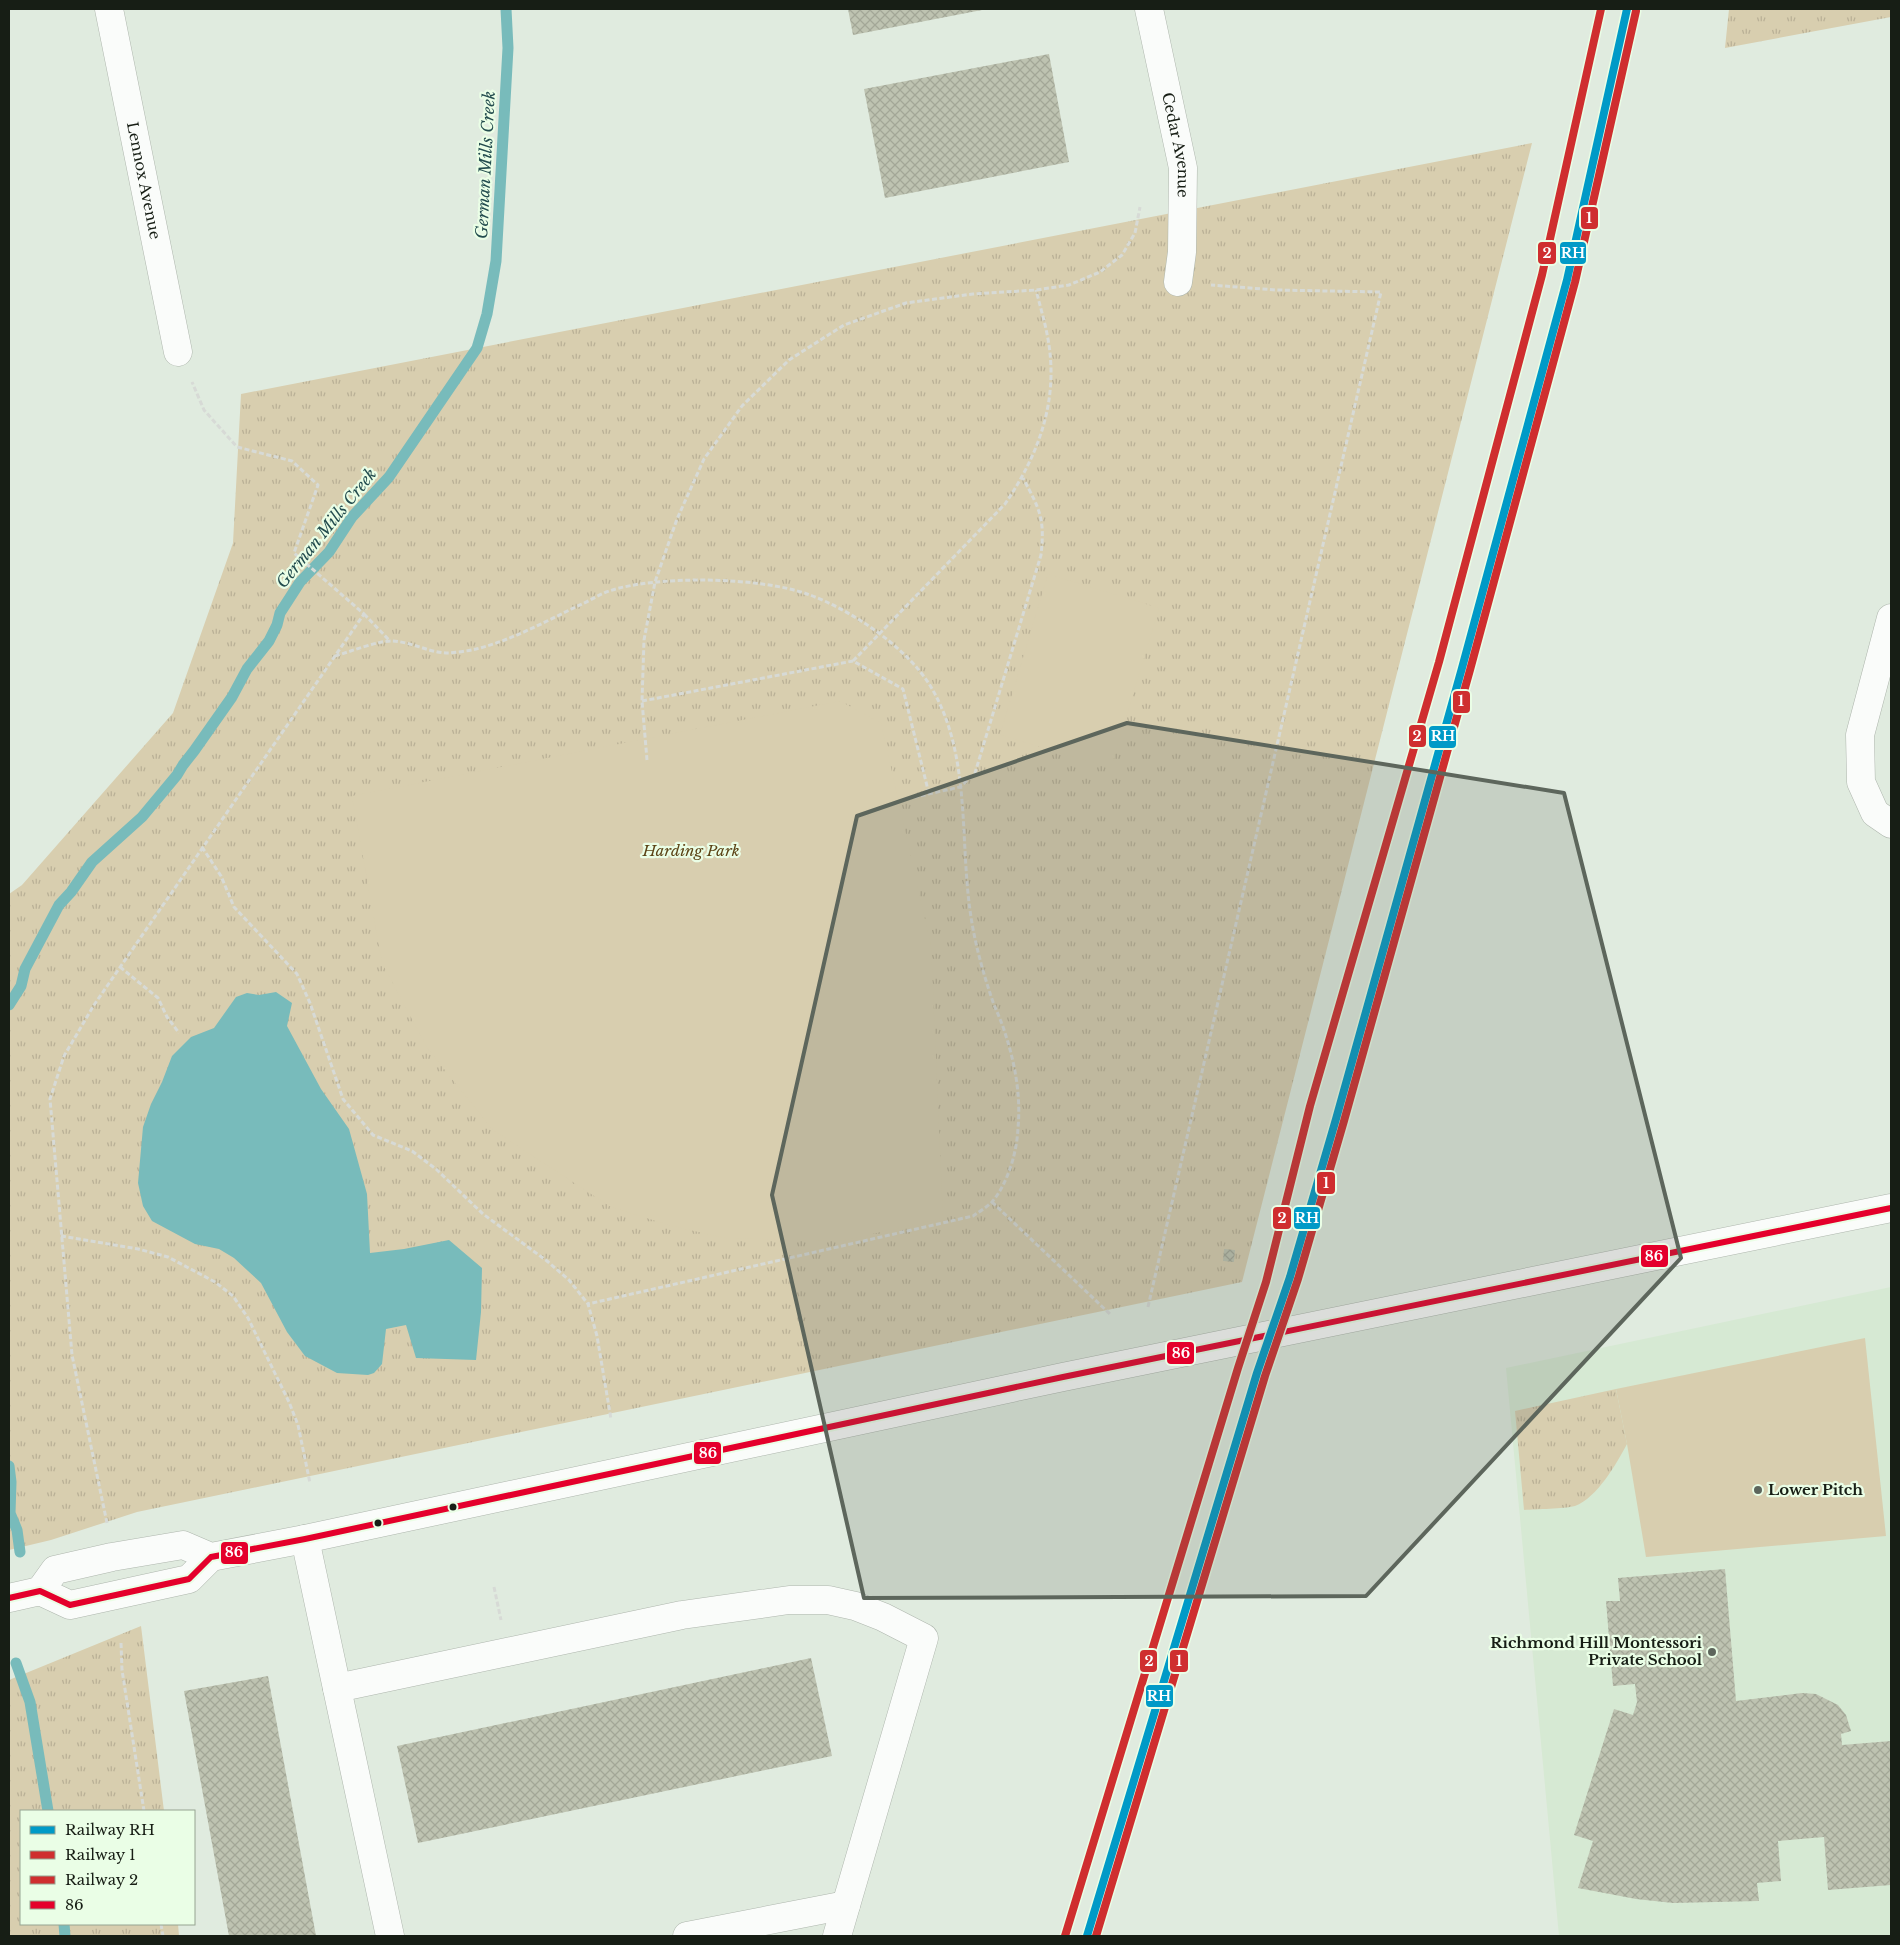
<svg xmlns="http://www.w3.org/2000/svg" width="1900" height="1945" font-family="'Libre Baskerville',serif">
  <style>
    .built { fill: #d6e9d3 }
    .grass { fill: url(#grass-tufts) }
    .garden { fill: #d8ceaf }
    .water { fill: #78bbbb }
    .lines { fill: none; stroke-linecap: round; stroke-linejoin: round }
    .stream { stroke: #78bbbb; stroke-width: 11 }
    .building { fill: url(#building-cross-hatch) }
    .minor-casing { stroke: #aeb6ad; stroke-width: 29 }
    .path { stroke: #d7dad6; stroke-width: 3; stroke-dasharray: 5 2.5; stroke-linecap: butt }
    .minor { stroke: #fafcfa; stroke-width: 28 }
    .bus-1-casing { stroke: #eafee6; stroke-width: 10 }
    .bus-1 { stroke: #e4002b; stroke-width: 6 }
    .rail-1-casing { stroke: #eafee6; stroke-width: 11 }
    .rail-2-casing { stroke: #eafee6; stroke-width: 11 }
    .rail-3-casing { stroke: #eafee6; stroke-width: 11 }
    .rail-1 { stroke: #009ac7; stroke-width: 8 }
    .rail-2 { stroke: #cf2e2f; stroke-width: 8 }
    .rail-3 { stroke: #cf2e2f; stroke-width: 8 }
    .marked { fill: #5d665c; fill-opacity: 0.2; stroke: #5d665c; stroke-width: 4; stroke-linejoin: round }
    .poi-dot { fill: #5d665c; stroke: #eafee6; stroke-width: 2 }
    .bus-dot { fill: #171e15; stroke: #eafee6; stroke-width: 2 }
    .labels { text-anchor: middle; stroke-width: 4.5; stroke-linejoin: round; paint-order: stroke }
    .street-label { font-size: 15px; fill: #171e15; stroke: #eafee6 }
    .park-label { font-size: 15px; font-style: italic; fill: #5b4315; stroke: #eafee6 }
    .poi-label { font-size: 15px; font-weight: bold; fill: #171e15; stroke: #eafee6; text-anchor: start }
    .water-label { font-size: 16px; font-style: italic; fill: #234c4e; stroke: #eafee6 }
    .line-badge { stroke: #eafee6; stroke-width: 2 }
    .badge-label { font-size: 14px; text-anchor: middle; font-weight: bold; fill: #fff }
  </style>
  <defs>
    <pattern id="grass-tufts" width="24" height="20" patternUnits="userSpaceOnUse" patternTransform="scale(1.25)"><rect width="24" height="20" fill="#d8ceaf"/><path d="M3 7l-1-3M5 7V3M7 7l1-3M15 17l-1-3M17 17v-4M19 17l1-3" fill="none" stroke="#b9b096"/></pattern>
    <pattern id="building-cross-hatch" width="8" height="8" patternUnits="userSpaceOnUse" patternTransform="scale(1.25)"><rect width="8" height="8" fill="#bec3b1"/><path d="M0 0l8 8M0 8l8-8" fill="none" stroke="#a3a797"/></pattern>
  </defs>
  <rect width="100%" height="100%" fill="#e0ebdf"/>
  <!-- built -->
  <path class="built" d="M1891,1287V1936H1559L1506,1368Z"/>
  <!-- grass -->
  <path class="grass" d="M1729,9H1891V17L1725,48Z
    M1532,143L1242,1282L137,1512L51,1540L9,1550V894L22,885L173,713L233,543L241,394Z
    M1616,1389L1627,1444C1617,1463 1597,1498 1575,1506C1563,1509 1537,1509 1524,1510L1515,1411Z
    M141,1626L164,1811H21V1924H178L179,1936H10L9,1680Z"/>
  <!-- garden -->
  <path class="garden" d="M1048,574L1159,608L1111,768L1000,735Z
    M840,701L881,723L931,946L943,1218L841,1241L725,1238L672,1226L611,1207L493,1130L428,1049L382,963L352,796Z
    M1865,1338L1886,1536L1646,1557L1627,1444L1616,1389Z"/>
  <!-- water -->
  <path class="water" d="M276,992L292,1003L287,1026L321,1089L349,1129L367,1194L370,1253L404,1249L449,1240L482,1268L481,1312L476,1360L416,1358L406,1325L386,1329L382,1364L374,1373L368,1375L337,1373L305,1356L287,1332L261,1283L234,1258L219,1249L195,1244L152,1221L143,1206L138,1183L143,1127L151,1104L162,1082L172,1056L191,1037L214,1028L236,997L247,993L259,995Z"/>
  <g class="lines">
    <!-- stream -->
    <path class="stream" d="M9,1005L21,986L25,969L59,905L71,892L92,862L142,817L177,775L183,765L194,751L232,697L247,669L269,641L277,625L280,613L300,582L329,552L352,517L389,477L477,348L487,314L496,261L508,48L506,9
      M9,1466L11,1482L10,1513L17,1530L20,1552
      M16,1663L30,1702L48,1811
      M64,1924L65,1936"/>
  </g>
  <!-- building -->
  <path class="building" d="M848,9H982V10L853,35Z
    M1049,54L1069,162L885,198L864,89Z
    M1224,1249L1235,1250L1234,1262L1223,1261Z
    M1725,1569L1736,1701L1802,1693L1816,1694L1838,1705L1846,1715L1851,1731L1841,1734L1842,1745L1891,1741V1885L1828,1890L1824,1837L1778,1841L1781,1881L1757,1883L1759,1901L1673,1903L1636,1899L1578,1888L1593,1841L1574,1835L1614,1709L1633,1715L1637,1702L1635,1684L1613,1686L1606,1601H1620L1618,1578Z
    M811,1658L832,1756L418,1843L397,1746Z
    M268,1676L316,1936H229L184,1691Z"/>
  <g class="lines">
    <!-- minor casing -->
    <g class="minor-casing">
      <g id="minor">
        <path id="s1" d="M109,9L178,352"/>
        <path id="s2" d="M1149,9L1183,168L1182,252L1178,282"/>
        <path d="M1891,618L1860,735L1861,782L1875,813L1891,824"/>
        <path d="M305,1539L390,1936"/>
        <path d="M40,1591L55,1570L112,1557L183,1545L211,1557L305,1539L1063,1377L1891,1208"/>
        <path d="M9,1598L40,1591L70,1605L189,1579L211,1557"/>
        <path d="M337,1688L682,1615L789,1600H828L855,1606L883,1617L924,1638L837,1936"/>
        <path d="M687,1936L846,1905"/>
      </g>
    </g>
    <!-- path -->
    <path class="path" d="M364,614L390,641
      M335,656C349,652 380,640 393,641C411,642 428,652 446,653C455,653 467,651 476,649C513,640 548,620 582,604C591,600 600,594 609,591C657,575 760,577 807,594C850,609 907,647 931,687C972,756 959,841 971,917C975,943 982,969 990,993C994,1007 1001,1019 1005,1033C1015,1063 1021,1096 1018,1128C1017,1152 1008,1183 992,1202C987,1207 979,1212 973,1216L588,1304
      M853,661L1005,504C1039,454 1059,400 1048,339C1045,322 1040,306 1036,290
      M642,701L853,661L903,689L929,794
      M647,760L642,701L644,640L655,582L677,519L704,459L742,406L789,360L844,325L906,303L973,294L1036,290L1069,285L1100,272L1122,255L1135,233L1140,207
      M906,799L960,787L975,773L1041,555C1045,518 1040,510 1023,478
      M202,847L221,876L234,907L297,974L310,1003L343,1099L373,1135L412,1151L436,1169L483,1214L547,1261L569,1280L588,1304L597,1336L611,1419
      M120,967L158,998L167,1017L179,1033
      M992,1202L1111,1315
      M61,1236L138,1249L168,1257L215,1282L233,1296L248,1318L289,1402L298,1425L310,1483
      M1148,1307L1381,292L1276,290L1211,285
      M107,1523L72,1355L50,1099L64,1056L94,1005L364,614L294,553L318,485L292,461L237,447L204,410L192,382
      M494,1587L501,1620
      M121,1643L122,1670L144,1811
      M161,1924L163,1936"/>
    <!-- minor -->
    <use href="#minor" class="minor"/>
    <!-- bus-1 casing -->
    <g class="bus-1-casing">
      <path id="bus-1" d="M9,1598L40,1591L70,1605L189,1579L211,1557L305,1539L1063,1377L1891,1208"/>
    </g>
    <!-- bus-1 -->
    <use href="#bus-1" class="bus-1"/>
    <!-- rail-1 casing -->
    <g class="rail-1-casing">
      <path id="rail-1" d="M1087,1936L1257,1373L1290,1277L1336,1119L1462,668L1567,280L1627,9"/>
    </g>
    <!-- rail-2 casing -->
    <g class="rail-2-casing">
      <path id="rail-2" d="M1096,1936L1265,1376L1298,1279L1344,1121L1470,670L1575,282L1636,11"/>
    </g>
    <!-- rail-3 casing -->
    <g class="rail-3-casing">
      <path id="rail-3" d="M1065,1936L1238,1368L1266,1282L1310,1106L1439,662L1542,275L1601,9"/>
    </g>
    <!-- rail-1 -->
    <use href="#rail-1" class="rail-1"/>
    <!-- rail-2 -->
    <use href="#rail-2" class="rail-2"/>
    <!-- rail-3 -->
    <use href="#rail-3" class="rail-3"/>
  </g>
  <!-- marked area -->
  <path class="marked" d="M1127,723L1564,793L1681,1258L1366,1596L864,1598L772,1195L857,816Z"/>
  <!-- markers -->
  <g class="poi-dot">
    <circle cx="1758" cy="1490" r="5"/>
    <circle cx="1712" cy="1652" r="5"/>
  </g>
  <g class="bus-dot">
    <circle cx="453" cy="1507" r="4.5"/>
    <circle cx="378" cy="1523" r="4.5"/>
  </g>
  <g class="labels">
    <!-- street labels -->
    <g class="street-label">
      <text dy="5" stroke="none"><textPath href="#s2" startOffset="139">Cedar Avenue</textPath></text>
      <text dy="5" stroke="none"><textPath href="#s1" startOffset="175">Lennox Avenue</textPath></text>
    </g>
    <!-- park labels -->
    <g class="park-label">
      <text x="691" y="856">Harding Park</text>
    </g>
    <!-- poi labels -->
    <g class="poi-label">
      <text x="1768" y="1495">Lower Pitch</text>
      <text x="1702" y="1648" text-anchor="end">Richmond Hill Montessori<tspan x="1702" dy="17">Private School</tspan></text>
    </g>
    <!-- water labels -->
    <g class="water-label">
      <text transform="translate(485 165) rotate(-87)" y="6">German Mills Creek</text>
      <text transform="translate(326 528) rotate(-51)" y="6">German Mills Creek</text>
    </g>
  </g>
  <g class="line-badge">
    <rect x="1580" y="206" width="19" height="24" rx="5" fill="#cf2e2f"/>
    <rect x="1537" y="241" width="20" height="24" rx="5" fill="#cf2e2f"/>
    <rect x="1559" y="241" width="28" height="24" rx="5" fill="#009ac7"/>
    <rect x="1452" y="690" width="19" height="24" rx="5" fill="#cf2e2f"/>
    <rect x="1408" y="724" width="19" height="24" rx="5" fill="#cf2e2f"/>
    <rect x="1428" y="725" width="29" height="24" rx="5" fill="#009ac7"/>
    <rect x="1316" y="1171" width="20" height="24" rx="5" fill="#cf2e2f"/>
    <rect x="1272" y="1206" width="20" height="24" rx="5" fill="#cf2e2f"/>
    <rect x="1293" y="1206" width="28" height="24" rx="5" fill="#009ac7"/>
    <rect x="1640" y="1244" width="29" height="24" rx="5" fill="#e4002b"/>
    <rect x="1166" y="1341" width="29" height="24" rx="5" fill="#e4002b"/>
    <rect x="693" y="1441" width="29" height="24" rx="5" fill="#e4002b"/>
    <rect x="220" y="1541" width="29" height="24" rx="5" fill="#e4002b"/>
    <rect x="1169" y="1649" width="20" height="24" rx="5" fill="#cf2e2f"/>
    <rect x="1139" y="1649" width="19" height="24" rx="5" fill="#cf2e2f"/>
    <rect x="1145" y="1684" width="29" height="24" rx="5" fill="#009ac7"/>
  </g>
  <g class="badge-label">
    <text x="1589" y="223">1</text>
    <text x="1547" y="258">2</text>
    <text x="1573" y="258">RH</text>
    <text x="1461" y="706">1</text>
    <text x="1417" y="741">2</text>
    <text x="1443" y="741">RH</text>
    <text x="1326" y="1188">1</text>
    <text x="1282" y="1223">2</text>
    <text x="1307" y="1223">RH</text>
    <text x="1654" y="1261">86</text>
    <text x="1181" y="1358">86</text>
    <text x="708" y="1458">86</text>
    <text x="234" y="1557">86</text>
    <text x="1179" y="1666">1</text>
    <text x="1149" y="1666">2</text>
    <text x="1159" y="1701">RH</text>
  </g>
  <!-- border -->
  <rect width="1900" height="1945" fill="none" stroke="#171e15" stroke-width="20"/>
  <!-- legend -->
  <rect x="20" y="1810" width="175" height="115" fill="#eafee6" stroke="#96a492"/>
  <rect x="30" y="1826" width="25" height="8" fill="#009ac7" stroke="#96a492"/>
  <text x="65" y="1835" font-size="15" fill="#171e15">Railway RH</text>
  <rect x="30" y="1851" width="25" height="8" fill="#cf2e2f" stroke="#96a492"/>
  <text x="65" y="1860" font-size="15" fill="#171e15">Railway 1</text>
  <rect x="30" y="1876" width="25" height="8" fill="#cf2e2f" stroke="#96a492"/>
  <text x="65" y="1885" font-size="15" fill="#171e15">Railway 2</text>
  <rect x="30" y="1901" width="25" height="8" fill="#e4002b" stroke="#96a492"/>
  <text x="65" y="1910" font-size="15" fill="#171e15">86</text>
</svg>
